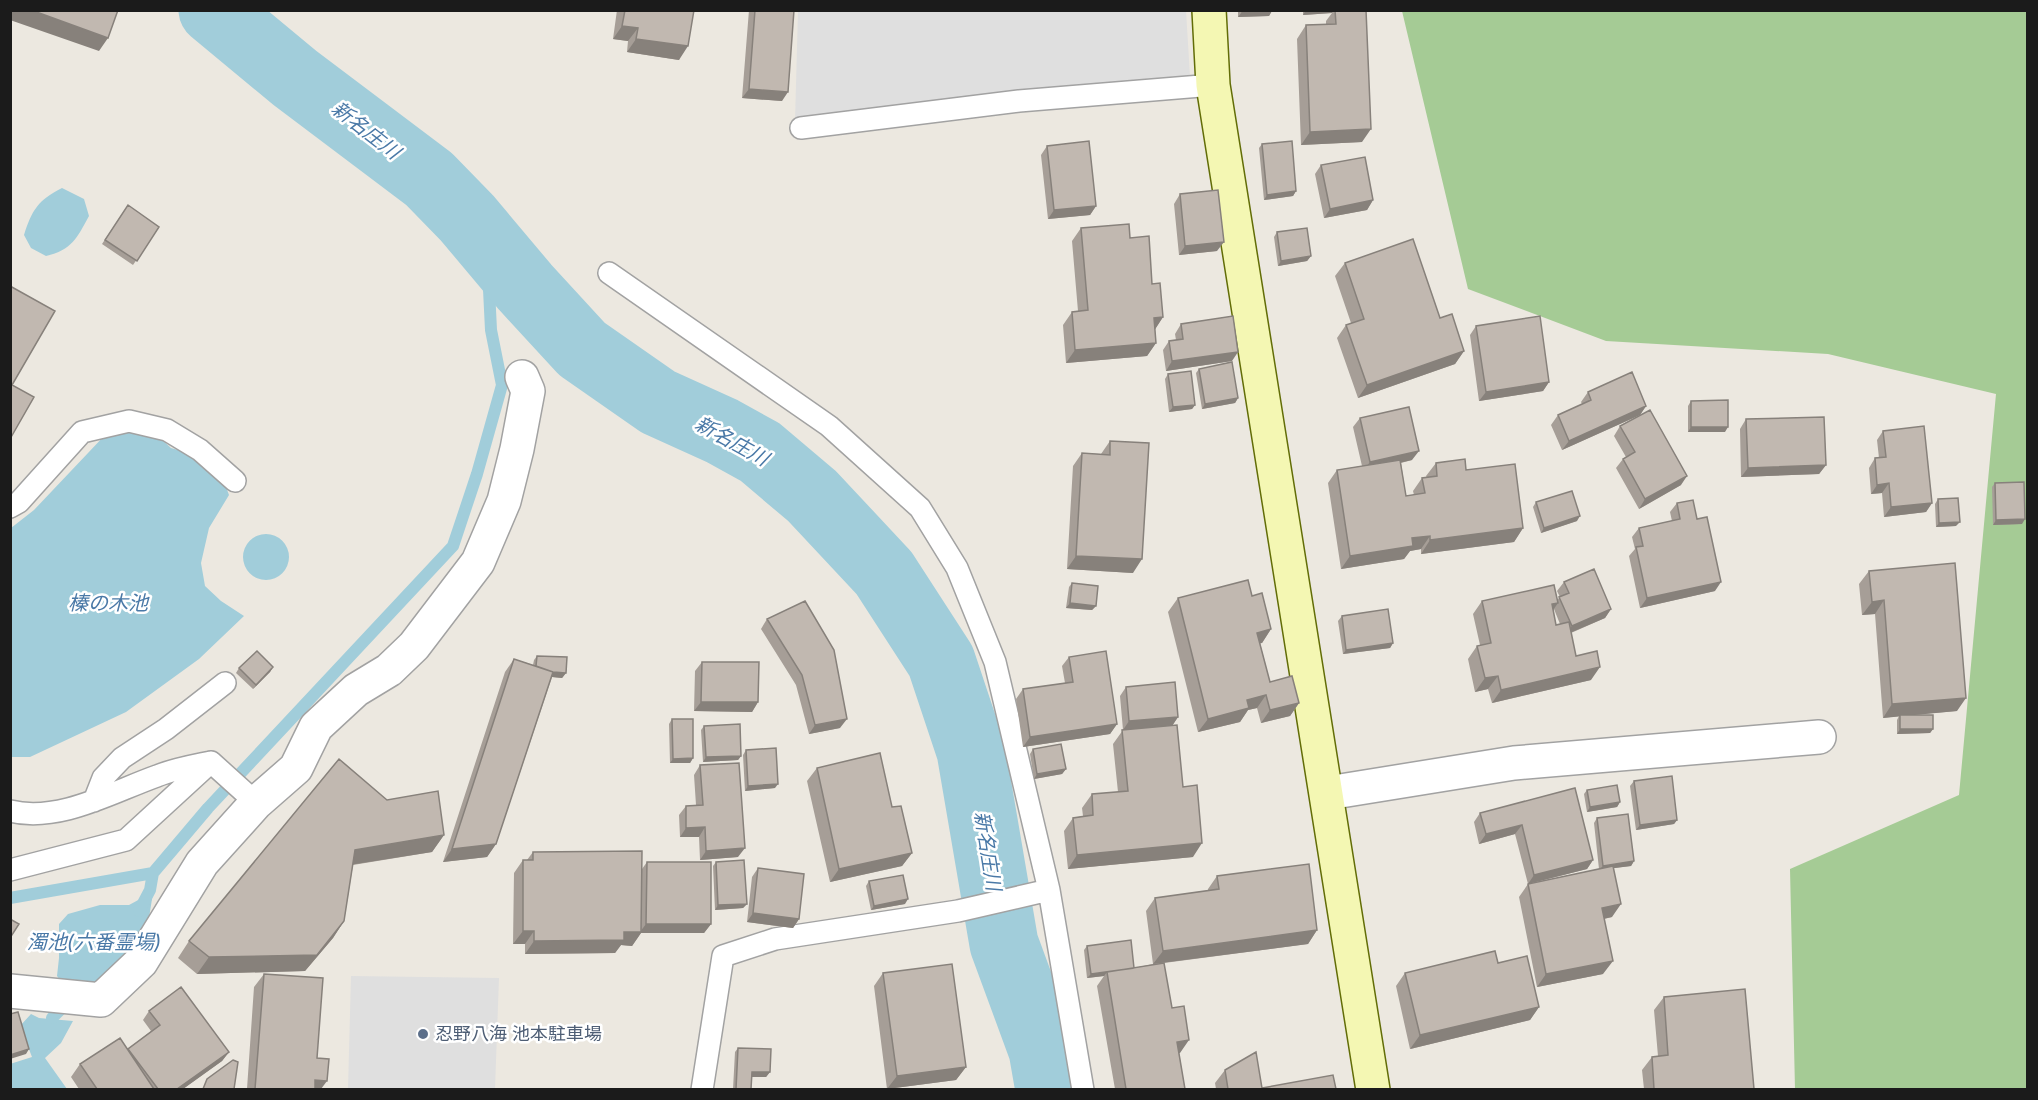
<svg xmlns="http://www.w3.org/2000/svg" width="2038" height="1100" font-family="Inter,'Noto Sans JP',sans-serif">
  <style>
    .forest { fill: #a5cb95 }
    .parking { fill: #dfdfdf }
    .water { fill: #a1cdda }
    .lines { fill: none; stroke-linecap: round; stroke-linejoin: round }
    .stream { stroke: #a1cdda; stroke-width: 12 }
    .river { stroke: #a1cdda; stroke-width: 69 }
    .lane-casing { stroke: #a2a2a2; stroke-width: 24 }
    .street-casing { stroke: #a2a2a2; stroke-width: 36 }
    .secondary-casing { stroke: #626d07; stroke-width: 36 }
    .lane { stroke: #fff; stroke-width: 21 }
    .street { stroke: #fff; stroke-width: 33 }
    .secondary { stroke: #f4f7b3; stroke-width: 33 }
    .wall { fill: #a69e97; fill-rule: evenodd }
    .shaded-wall { fill: #87817b }
    .building { fill: #c1b8b0; stroke: #87817b; stroke-width: 1.5 }
    .service-dot { fill: #5c6f8a; stroke: #fff; stroke-width: 2 }
    .labels { text-anchor: middle; stroke-width: 5; stroke-linejoin: round; paint-order: stroke }
    .service-label { font-size: 18px; fill: #4e5e75; stroke: #fff; text-anchor: start }
    .water-label { font-size: 20px; font-style: italic; fill: #4a79a7; stroke: #fff }
  </style>
  <rect width="100%" height="100%" fill="#ece8e0"/>
  <!-- forest -->
  <path class="forest" d="M1402,11H2027V1089H1795L1790,869L1959,795L1996,394L1828,354L1606,341L1468,289Z"/>
  <!-- parking -->
  <path class="parking" d="M798,11H1186L1190,77L795,121Z
    M351,976L499,978L495,1089H348Z"/>
  <!-- water -->
  <path class="water" d="M62,188L84,199L89,216C77,238 72,250 46,256L31,248L24,235C32,210 38,200 62,188Z
    M137,430L159,437L171,448L188,453L226,487L229,495L209,528L201,563L205,586L221,601L244,616L199,659L126,712L30,757H11V528L34,510L106,434Z
    M243 557a23 23 0 1 1 46 0a23 23 0 1 1-46 0Z
    M142,898L152,899L149,918L133,947L104,982L63,984L57,976L59,958V924L68,914L100,905H129Z
    M31,1014L39,1018L73,1021L61,1043L45,1058L67,1089H11L10,1064L32,1057L20,1026Z"/>
  <g class="lines">
    <!-- stream -->
    <path class="stream" d="M10,898L153,873L208,808L453,546L477,474L502,385L491,330L488,269L467,218
      M139,911L150,890L153,873
      M52,1018L68,1002"/>
    <!-- river -->
    <path class="river" d="M213,10L295,78L429,179L467,218L525,287L582,349L658,402L722,431L760,452L812,496L884,573L941,661L971,751L1004,944L1043,1050L1050,1090"/>
    <!-- lane casing -->
    <g class="lane-casing">
      <path id="lane" d="M801,128L1019,101L1213,85
        M609,273L829,426L920,508L957,568L995,662L1049,890L958,911L775,939L723,956L702,1090
        M10,507L19,502L82,432L129,421L167,430L200,450L235,481
        M211,762L252,799
        M94,801L103,778L122,758L166,729L225,683
        M10,811C59,823 112,792 157,776C174,769 192,766 211,762
        M10,870L126,840L211,762
        M1049,890L1083,1090"/>
    </g>
    <!-- street casing -->
    <g class="street-casing">
      <path id="street" d="M1328,793L1514,763L1819,737
        M10,991L101,1000L141,962L202,863L256,803L296,768L316,727L356,690L389,670L414,646L478,562L504,501L517,449L528,391L522,377"/>
    </g>
    <!-- secondary casing -->
    <g class="secondary-casing">
      <path id="secondary" d="M1209,10L1213,85L1373,1090"/>
    </g>
    <!-- lane -->
    <use href="#lane" class="lane"/>
    <!-- street -->
    <use href="#street" class="street"/>
    <!-- secondary -->
    <use href="#secondary" class="secondary"/>
  </g>
  <!-- wall -->
  <path class="wall" d="M617,10H694L679,60L627,52L628,41L613,39Z
    M749,10H794L782,101L742,98Z
    M1238,10H1272L1269,16L1238,17Z
    M1303,10H1366L1362,142L1301,145L1297,39L1306,25L1326,24V21L1332,13L1303,15Z
    M1262,144L1296,191L1293,196L1264,200L1259,148Z
    M1047,146L1096,206L1090,215L1048,219L1041,155Z
    M1321,165L1373,200L1367,210L1324,218L1315,174Z
    M1180,194L1217,251L1179,255L1174,204Z
    M128,205L159,227L133,265L102,244Z
    M1081,228L1130,238L1152,284L1163,317L1155,329L1156,343L1147,356L1066,363L1063,325L1072,312L1078,311L1072,241Z
    M1277,232L1311,256L1307,261L1278,266L1274,237Z
    M1345,263L1440,318L1464,351L1455,364L1358,398L1337,338L1346,325L1351,323L1335,276Z
    M1181,324L1232,361L1166,371L1163,350L1169,341L1176,340L1175,334Z
    M1476,326L1549,382L1543,391L1479,401L1470,335Z
    M1199,369L1238,398L1235,403L1202,409L1196,373Z
    M1168,374L1195,405L1192,409L1169,412L1165,379Z
    M1588,392L1646,406L1640,415L1562,450L1551,425L1558,415L1582,404L1581,402Z
    M1691,401L1725,432H1688V406Z
    M1360,418L1412,460L1401,463L1406,496L1414,495L1413,491L1422,478H1427L1426,476L1436,463L1466,470L1523,528L1514,542L1421,554V549L1410,551L1404,559L1341,569L1328,483L1337,470L1362,466L1353,427Z
    M1746,419L1826,465L1819,474L1741,477L1740,429Z
    M1620,426L1681,485L1639,509L1616,468L1623,459L1626,457L1614,436Z
    M1883,431L1932,503L1926,512L1884,517L1882,493L1871,494L1869,468L1875,458H1879L1877,440Z
    M1110,441L1133,573L1067,569L1073,466L1082,453L1101,454Z
    M1995,483L2022,524L1993,525L1992,487Z
    M1938,499L1956,526L1936,527L1935,504Z
    M1536,502L1577,521L1541,533L1533,507Z
    M1677,503L1697,519L1715,591L1640,608L1629,556L1635,549L1632,537L1639,528L1672,521L1670,512Z
    M1869,571L1957,711L1911,715L1933,729L1930,733L1897,734V720L1899,716L1883,718L1875,614L1862,615L1859,584Z
    M1564,582L1611,609L1605,618L1571,633L1576,656L1591,680L1492,703L1488,689L1475,692L1468,659L1477,646L1480,645L1473,614L1482,601L1558,599L1560,597L1557,591ZM1554,609L1560,624L1556,625L1553,611Z
    M1072,583L1096,606L1092,610L1066,608L1069,587Z
    M1252,596L1271,629L1262,643H1260L1270,682L1299,703L1290,716L1261,723L1257,708L1248,710L1240,722L1198,732L1168,612L1178,598Z
    M1342,616L1393,643L1390,648L1343,654L1338,621Z
    M767,619L840,728L809,734L796,685L761,629Z
    M537,656L566,673L562,678L552,677L496,844L487,857L443,862L505,672L514,659L533,665L534,660Z
    M1069,657L1117,724L1110,734L1023,747L1016,699L1023,689L1065,683L1062,666Z
    M702,662L758,702L752,712L694,711L695,671Z
    M273,667L270,672L253,689L236,673L239,668Z
    M1126,687L1178,717L1172,726L1183,787L1193,857L1068,869L1064,831L1073,818L1083,816L1082,808L1092,794L1118,792L1113,744L1123,730L1120,696Z
    M672,719L693,758L690,763H670L669,724Z
    M704,726L741,756L738,760L703,762L701,730Z
    M1033,749L1066,769L1062,774L1034,779L1030,754Z
    M746,750L775,788L745,791L743,755Z
    M700,765L738,857L700,860L699,837H680L679,815L686,806L696,805L694,775Z
    M817,768L892,807L912,853L902,866L830,882L807,781Z
    M1634,781L1677,820L1674,824L1636,830L1630,786Z
    M1575,788L1593,860L1587,869L1528,884L1515,834L1479,844L1474,822L1480,813Z
    M1587,790L1620,802L1617,807L1587,812L1584,794Z
    M387,800L444,835L432,852L353,865L344,921L333,938L305,971L197,974L178,958L189,941Z
    M1597,818L1634,861L1631,866L1614,868L1612,917L1604,919L1603,974L1537,987L1519,897L1528,884L1599,869L1594,823Z
    M533,852L642,869L647,862L711,924L704,933H641L632,946L621,945L615,953L525,954V944H513L514,873L523,860H527Z
    M716,862L747,904L743,908L715,910L713,866Z
    M758,868L799,919L793,928L747,922L752,877Z
    M1217,876L1317,930L1308,944L1164,963L1180,1053H1179L1185,1089H1115L1097,986L1104,976L1087,978L1084,950L1087,946L1134,968L1153,964L1146,911L1155,898L1208,891V889Z
    M869,881L905,904L871,910L866,886Z
    M1498,963L1539,1007L1530,1020L1410,1049L1396,986L1405,973Z
    M883,973L966,1067L956,1080L887,1089L874,986Z
    M264,974L317,1058L321,1089H247L254,987Z
    M1664,997L1754,1089H1644L1642,1070L1652,1057L1658,1056L1654,1010Z
    M149,1011L229,1052L222,1061L183,1089H79L71,1077L80,1064L128,1049L151,1031L143,1020Z
    M738,1048L770,1072L766,1077H752L751,1089H733L735,1052Z
    M1225,1070L1262,1088L1336,1089H1216L1215,1083Z"/>
  <!-- shaded-wall -->
  <path class="shaded-wall" d="M10,10H31L108,38L99,51L10,20Z
    M1306,10H1333L1332,13L1303,15Z
    M1272,11L1269,16L1238,17L1242,12Z
    M622,26L638,28L628,41L613,39Z
    M636,39L688,46L679,60L627,52Z
    M749,89L788,92L782,101L742,98Z
    M1371,129L1362,142L1301,145L1310,132Z
    M1296,191L1293,196L1264,200L1267,195Z
    M1373,200L1367,210L1324,218L1330,209Z
    M1096,206L1090,215L1048,219L1054,210Z
    M1224,242L1217,251L1179,255L1185,246Z
    M1311,256L1307,261L1278,266L1281,261Z
    M1163,317L1154,331V318Z
    M1156,343L1147,356L1066,363L1075,350Z
    M1464,351L1455,364L1358,398L1367,385Z
    M1238,352L1232,361L1166,371L1172,361Z
    M1549,382L1543,391L1479,401L1486,392Z
    M1238,398L1235,403L1202,409L1205,404Z
    M1195,405L1192,409L1169,412L1173,407Z
    M1646,406L1640,415L1562,450L1569,441Z
    M1691,427H1728L1725,432H1688Z
    M1419,451L1412,460L1363,471L1370,462Z
    M1826,465L1819,474L1741,477L1748,468Z
    M1687,476L1681,485L1639,509L1645,499Z
    M1889,483L1882,493L1871,494L1877,485Z
    M1932,503L1926,512L1884,517L1891,507Z
    M1580,516L1577,521L1541,533L1544,528Z
    M2025,519L2022,524L1993,525L1996,520Z
    M1960,522L1956,526L1936,527L1939,523Z
    M1523,528L1514,542L1421,554L1430,540Z
    M1430,536L1421,549L1410,551L1404,559L1341,569L1350,556L1412,538Z
    M1076,556L1142,559L1133,573L1067,569Z
    M1721,582L1715,591L1640,608L1647,598Z
    M1884,600L1875,614L1862,615L1872,602Z
    M1070,603L1096,606L1092,610L1066,608Z
    M1558,603L1549,616L1552,604Z
    M1611,609L1605,618L1565,635L1572,626Z
    M1271,629L1262,643L1248,646L1257,633Z
    M1393,643L1390,648L1343,654L1346,650Z
    M273,667L270,672L253,689L256,685Z
    M1600,667L1591,680L1492,703L1501,690Z
    M536,671L566,673L562,678L533,675Z
    M1498,676L1488,689L1475,692L1485,678Z
    M1266,695L1257,708L1248,710L1240,722L1198,732L1208,719L1247,700Z
    M1966,698L1957,711L1883,718L1892,704Z
    M701,702H758L752,712L694,711Z
    M1299,703L1290,716L1261,723L1270,710Z
    M1178,717L1172,726L1123,730L1129,721Z
    M847,719L840,728L809,734L815,725Z
    M1117,724L1110,734L1023,747L1030,737Z
    M1900,729H1933L1930,733L1897,734Z
    M741,756L738,760L703,762L706,757Z
    M693,758L690,763H670L673,759Z
    M1066,769L1062,774L1034,779L1037,774Z
    M778,784L775,788L745,791L748,786Z
    M1620,802L1617,807L1587,812L1590,807Z
    M1677,820L1674,824L1636,830L1640,825Z
    M1522,825L1515,834L1479,844L1486,834Z
    M705,827L699,837H680L686,828Z
    M444,835L432,852L343,866L355,850Z
    M1202,843L1193,857L1068,869L1077,855Z
    M496,844L487,857L443,862L452,849Z
    M745,848L738,857L700,860L706,851Z
    M912,853L902,866L830,882L839,869Z
    M1593,860L1587,869L1528,884L1534,875Z
    M1634,861L1631,866L1599,870L1603,866Z
    M908,899L905,904L871,910L874,906Z
    M747,904L743,908L715,910L718,905Z
    M1621,904L1612,917L1593,921L1602,908Z
    M753,913L799,919L793,928L747,922Z
    M344,921L333,938L305,971L197,974L209,957Z
    M646,924H711L704,933H641L632,946L621,945L615,953L525,954L534,941L624,932H640Z
    M1317,930L1308,944L1153,964L1163,951Z
    M523,931H534L525,944H513Z
    M1613,961L1603,974L1537,987L1546,974Z
    M1134,968L1107,972L1104,976L1087,978L1091,974Z
    M1539,1007L1530,1020L1410,1049L1420,1035Z
    M1189,1040L1180,1053L1168,1055L1177,1042Z
    M29,1049L26,1054L10,1059V1055Z
    M229,1052L222,1061L183,1089H177Z
    M966,1067L956,1080L887,1089L897,1076Z
    M752,1072H770L766,1077H749Z
    M315,1080L327,1081L321,1089H309Z"/>
  <!-- building -->
  <path class="building" d="M31,10H118L108,38Z
    M625,10H694L688,46L636,39L638,28L622,26Z
    M755,10H794L788,92L749,89Z
    M1242,10H1272V11L1242,12Z
    M1335,10H1366L1371,129L1310,132L1306,25L1336,24Z
    M1089,141L1096,206L1054,210L1047,146Z
    M1292,141L1296,191L1267,195L1262,144Z
    M1365,157L1373,200L1330,209L1321,165Z
    M1218,190L1224,242L1185,246L1180,194Z
    M128,205L159,227L137,261L105,240Z
    M1129,224L1130,238L1149,236L1152,284L1160,283L1163,317L1154,318L1156,343L1075,350L1072,312L1088,310L1081,228Z
    M1307,228L1311,256L1281,261L1277,232Z
    M1413,239L1440,318L1452,314L1464,351L1367,385L1346,325L1364,319L1345,263Z
    M10,286L55,311L12,385L34,397L10,439Z
    M1233,316L1238,352L1172,361L1169,341L1183,339L1181,324Z
    M1540,316L1549,382L1486,392L1476,326Z
    M1232,362L1238,398L1205,404L1199,369Z
    M1191,371L1195,405L1173,407L1168,374Z
    M1632,372L1646,406L1569,441L1558,415L1591,400L1588,392Z
    M1728,400V427H1691V401Z
    M1409,407L1419,451L1370,462L1360,418Z
    M1650,410L1687,476L1645,499L1623,459L1635,452L1620,426Z
    M1824,417L1826,465L1748,468L1746,419Z
    M1924,426L1932,503L1891,507L1889,483L1877,485L1875,458L1886,457L1883,431Z
    M1110,441L1149,443L1142,559L1076,556L1082,453L1110,455Z
    M1465,459L1466,470L1515,464L1523,528L1430,540V536L1412,538L1413,546L1350,556L1337,470L1400,460L1406,496L1425,493L1422,478L1437,476L1436,463Z
    M2024,482L2025,519L1996,520L1995,483Z
    M1572,491L1580,516L1544,528L1536,502Z
    M1958,498L1960,522L1939,523L1938,499Z
    M1693,500L1697,519L1707,517L1721,582L1647,598L1636,547L1643,546L1639,528L1680,519L1677,503Z
    M1955,563L1966,698L1892,704L1884,600L1872,602L1869,571Z
    M1594,569L1611,609L1572,626L1559,597L1569,593L1564,582Z
    M1248,580L1252,596L1262,593L1271,629L1257,633L1270,682L1292,676L1299,703L1270,710L1266,695L1247,700L1249,708L1208,719L1178,598Z
    M1072,583L1098,586L1096,606L1070,603Z
    M1554,585L1558,603L1552,604L1556,625L1569,622L1576,656L1597,651L1600,667L1501,690L1498,676L1485,678L1477,646L1491,643L1482,601Z
    M805,601L834,650L847,719L815,725L802,675L767,619Z
    M1388,609L1393,643L1346,650L1342,616Z
    M257,651L273,667L256,685L239,668Z
    M1106,651L1117,724L1030,737L1023,689L1073,682L1069,657Z
    M537,656L567,657L566,673L553,672L536,666Z
    M514,659L553,672L496,844L452,849Z
    M702,662H759L758,702H701Z
    M1175,682L1178,717L1129,721L1126,687Z
    M1900,715H1933V729H1900Z
    M672,719H693V758L673,759Z
    M740,724L741,756L706,757L704,726Z
    M1177,725L1183,787L1197,785L1202,843L1077,855L1073,818L1093,815L1092,794L1128,791L1122,730Z
    M1061,744L1066,769L1037,774L1033,749Z
    M776,748L778,784L748,786L746,750Z
    M880,753L892,807L901,806L912,853L839,869L817,768Z
    M339,759L387,800L438,791L444,835L355,850L344,921L317,955L209,957L189,941Z
    M739,763L745,848L706,851L705,827L686,828V806L703,805L700,765Z
    M1672,776L1677,820L1640,825L1634,781Z
    M1617,785L1620,802L1590,807L1587,790Z
    M1575,788L1593,860L1534,875L1522,825L1486,834L1480,813Z
    M1628,814L1634,861L1603,866L1597,818Z
    M642,851L641,932H624V940L534,941V931H523V860H533V852Z
    M744,860L747,904L718,905L716,862Z
    M647,862H711V924H646Z
    M1309,864L1317,930L1163,951L1155,898L1219,889L1217,876Z
    M1613,866L1621,904L1602,908L1613,961L1546,974L1528,884Z
    M758,868L804,874L799,919L753,913Z
    M903,875L908,899L874,906L869,881Z
    M10,919L19,924L10,938Z
    M1131,940L1134,968L1091,974L1087,946Z
    M1495,951L1498,963L1527,956L1539,1007L1420,1035L1405,973Z
    M1164,963L1172,1008L1184,1006L1189,1040L1177,1042L1185,1089H1126L1107,972Z
    M952,964L966,1067L897,1076L883,973Z
    M264,974L323,978L317,1058L329,1059L327,1081L315,1080V1089H255Z
    M181,987L229,1052L177,1089H158L128,1049L160,1025L149,1011Z
    M1745,989L1754,1089H1654L1652,1057L1668,1055L1664,997Z
    M18,1012L29,1049L10,1055V1014Z
    M120,1038L154,1089H97L80,1064Z
    M738,1048L771,1049L770,1072H752L751,1089H736Z
    M1256,1052L1262,1088L1333,1075L1336,1089H1228L1225,1070Z
    M233,1060L238,1062L234,1089H203L207,1079Z"/>
  <!-- markers -->
  <circle class="service-dot" cx="423" cy="1034" r="6"/>
  <g class="labels">
    <!-- service labels -->
    <g class="service-label">
      <text x="435" y="1040">忍野八海 池本駐車場</text>
    </g>
    <!-- water labels -->
    <g class="water-label">
      <text transform="translate(366 130) rotate(38)" y="7">新名庄川</text>
      <text transform="translate(732 441) rotate(29)" y="7">新名庄川</text>
      <text x="108" y="610">榛の木池</text>
      <text transform="translate(988 851) rotate(81)" y="7">新名庄川</text>
      <text x="94" y="949">濁池(六番霊場)</text>
    </g>
  </g>
  <!-- border -->
  <rect width="2038" height="1100" fill="none" stroke="#1b1b1b" stroke-width="24"/>
</svg>
